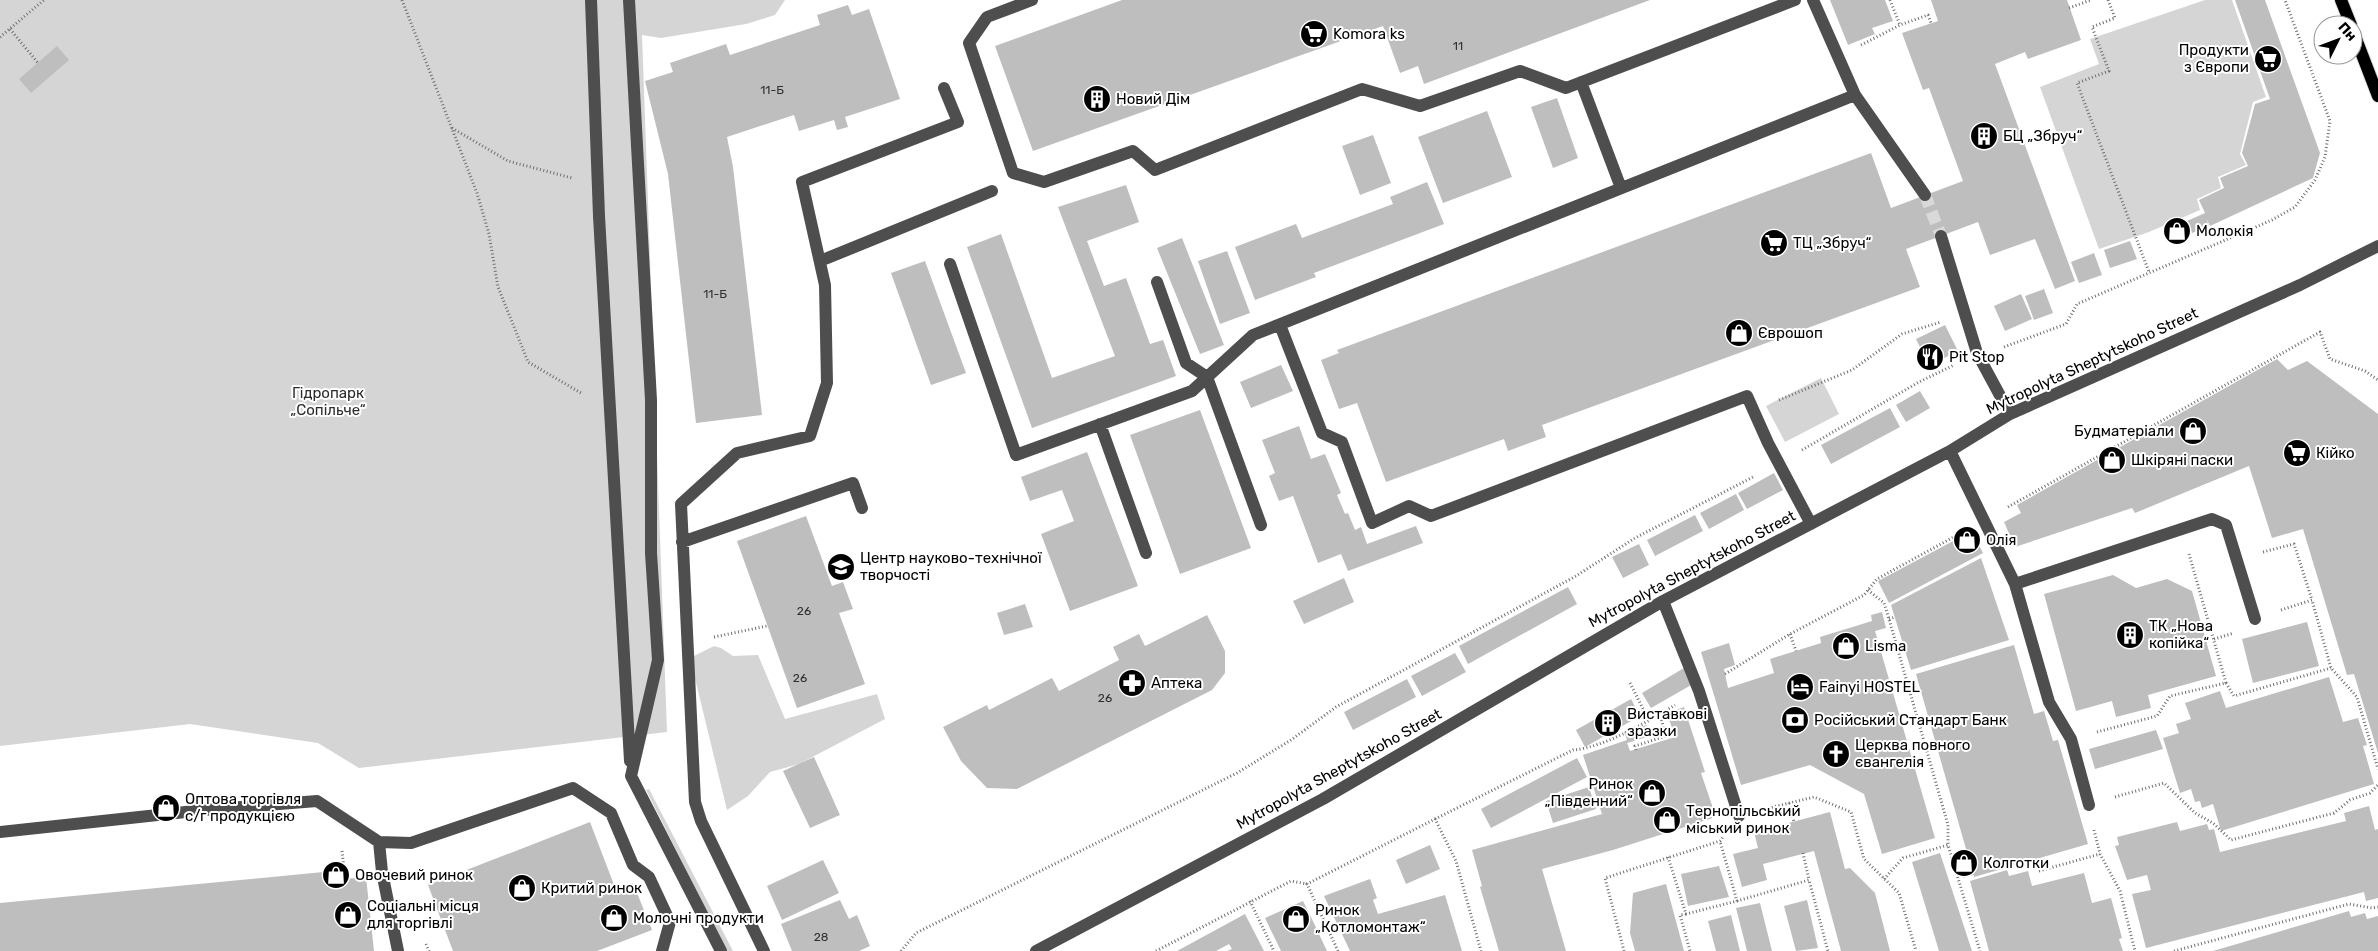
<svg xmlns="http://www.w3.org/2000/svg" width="2378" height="951" font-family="Rubik,sans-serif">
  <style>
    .green { fill: #d5d5d5 }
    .building { fill: #bebebe }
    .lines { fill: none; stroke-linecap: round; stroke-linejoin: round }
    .minor-tunnel { stroke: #d9d9d9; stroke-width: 12; stroke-dasharray: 12 6; stroke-linecap: butt }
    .major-casing { stroke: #dbdbdb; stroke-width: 14 }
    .path { stroke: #707070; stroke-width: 3; stroke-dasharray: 1 2.5; stroke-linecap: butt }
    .minor { stroke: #4e4e4e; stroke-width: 12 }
    .major { stroke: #000; stroke-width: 12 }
    .labels { text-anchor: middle; stroke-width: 4; stroke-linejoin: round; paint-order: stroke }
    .number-label { font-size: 12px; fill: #303030 }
    .poi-label { font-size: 15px; fill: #000; stroke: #fff; text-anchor: start }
    .street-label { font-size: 15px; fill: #000; stroke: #fff }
    .park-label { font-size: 15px; fill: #2c2c2c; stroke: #fff }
  </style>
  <rect width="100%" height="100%" fill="#fff"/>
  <!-- green -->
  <path class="green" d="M0,0H785L775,15L746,24L661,38L642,35L667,732L359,768L318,743L190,724L0,746Z
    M2205,0H2232L2266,97L2253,102L2240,154L2246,165L2218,177L2221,188L2197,199L2200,210L2149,232L2099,249L2040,87L2099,64L2090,39Z
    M1821,378L1839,414L1785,442L1766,406Z
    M714,646L721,648L733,656L758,655L785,719L877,694L885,719L799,764L770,772L748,796L727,810L690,658Z
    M649,789L733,951H727L646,790Z"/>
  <!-- building -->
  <path class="building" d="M1122,0H1650L1424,84L1418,66L1400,73L1383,26L1033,151L995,46Z
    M1830,0H1885L1893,21L1872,28L1875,34L1848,45Z
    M1931,0H2067L2081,40L2028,59L2025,52L1995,64L2075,281L2055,289L2035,239L1990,255L1978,222L1906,249L1920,287L1542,425L1546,437L1508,451L1504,439L1386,482L1357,403L1339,409L1321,360L1339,353L1337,350L1871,153L1891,208L1963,181L1929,88L1923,90L1902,33L1938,21Z
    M2235,0H2265L2320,153L2313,178L2210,226L2206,218L2209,226L2192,233L2187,221L2205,213L2199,200L2224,188L2220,178L2248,166L2242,153L2255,104L2270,99Z
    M848,5L852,15L869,9L900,99L845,117L848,127L837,130L834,120L799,131L794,115L727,137L733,167L762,415L696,423L668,174L645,81L673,72L670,63L726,44L730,55L820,25L817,15Z
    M57,46L69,60L31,93L19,79Z
    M1557,98L1578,158L1553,168L1531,107Z
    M1487,111L1512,177L1443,203L1418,137Z
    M1373,135L1391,183L1360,195L1342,146Z
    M1427,182L1444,224L1314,273L1316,277L1255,300L1235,247L1296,224L1302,238L1393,204L1390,197Z
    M1126,185L1139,222L1087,241L1104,286L1126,278L1150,344L1163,340L1176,376L1032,428L967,247L1001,234L1052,378L1115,356L1058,207Z
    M2185,220L2190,233L2168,242L2163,229Z
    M1182,238L1224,345L1200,354L1157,248Z
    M2130,241L2137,259L2110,268L2104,250Z
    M1227,251L1250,313L1220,324L1198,261Z
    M2094,253L2102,275L2079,283L2071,262Z
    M925,261L966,373L931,385L891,273Z
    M2044,289L2053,313L2034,320L2025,296Z
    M2021,294L2032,319L2005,331L1994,306Z
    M1945,325L1958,351L1929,366L1916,339Z
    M2277,359L2288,370L2307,361L2378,414V753L2354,674L2347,675L2303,529L2272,538L2249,466L2135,513L2132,508L2015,547L2004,522L2021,513L2017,505Z
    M1281,365L1293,391L1251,408L1240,382Z
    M1920,391L1930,408L1906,422L1896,405Z
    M1890,408L1900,427L1831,464L1821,445Z
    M1200,410L1251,548L1180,574L1130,435Z
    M1299,426L1311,459L1325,454L1341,493L1337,495L1345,514L1348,513L1355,530L1361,527L1367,544L1416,526L1423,543L1348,571L1341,554L1318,563L1293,496L1279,501L1269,476L1275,473L1262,440Z
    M1087,452L1138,586L1070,611L1041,534L1074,521L1062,490L1030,501L1021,477Z
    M1774,473L1783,490L1747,509L1738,493Z
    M1736,494L1744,510L1709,529L1700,513Z
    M1695,515L1703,531L1655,556L1647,540Z
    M806,516L832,586L843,582L853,609L839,613L865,684L797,708L737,541Z
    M1972,531L1983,553L1889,603L1878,581Z
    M1639,544L1649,565L1623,578L1612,557Z
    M1981,558L2009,640L1911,670L1891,605Z
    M2113,575L2136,588L2167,579L2192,591L2216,676L2148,695L2151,708L2116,717L2112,701L2076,711L2044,594Z
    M1344,578L1354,602L1304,624L1293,601Z
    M1568,587L1577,604L1468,664L1459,646Z
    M1025,604L1033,627L1004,635L997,613Z
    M1882,612L1886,628L1875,631L1935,838L1882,854L1864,794L1810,765L1741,785L1701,652L1729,643L1735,665L1724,669L1728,688L1774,673L1770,659L1821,643L1820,637L1872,621L1871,615Z
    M1207,615L1225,651V673L1212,690L1017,789L987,788L961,761L943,727L987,705L989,710L1052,678L1059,691L1119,660L1113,647L1139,634L1145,646Z
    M2307,622L2319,666L2253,683L2242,639Z
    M2014,645L2034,714L2044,711L2053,741L2058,740L2088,844L1974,877V875L1963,878L1955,852L1966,849L1916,674Z
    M1455,653L1466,672L1422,696L1411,676Z
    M1684,668L1693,684L1651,708L1642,693Z
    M2329,677L2343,722L2358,718L2367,745L2363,746L2374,784L2221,831L2213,804L2202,808L2200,801L2195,802L2191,789L2180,793L2163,738L2179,733L2176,724L2191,719L2185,703L2220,691L2226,708Z
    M1407,679L1416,697L1353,730L1344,712Z
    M1631,699L1640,716L1585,747L1576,730Z
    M1684,707L1705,772L1701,773L1716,817L1613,850L1542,869L1566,951H1499L1480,887L1482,886L1472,850L1602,814L1583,755L1627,740L1624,732L1647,725L1650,736L1627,743L1630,751L1675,737L1667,713Z
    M2156,730L2163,749L2095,769L2089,749Z
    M814,757L840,815L810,828L783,771Z
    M1577,758L1587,777L1491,828L1481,809Z
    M1589,787L1596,809L1553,823L1546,801Z
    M2369,806L2375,830L2378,829V898L2366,901L2364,892L2146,948L2132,894L2151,890L2147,875L2127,880L2115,846L2119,845L2117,837L2177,822L2180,831L2207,824L2209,830L2214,829L2220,852L2346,821L2344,813Z
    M1830,812L1845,869L1850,868L1875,893L1890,951H1841L1814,851L1763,864L1767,880L1742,887L1733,854L1758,848L1754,832Z
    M590,822L616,890L633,883L652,930L597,951H453L428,885Z
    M1430,845L1440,869L1406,884L1396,860Z
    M1940,853L1972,951H1939L1912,862Z
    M823,860L839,893L782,920L767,886Z
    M1719,866L1729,897L1688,906L1681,874Z
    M344,870L345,879L366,877L374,951H0V903Z
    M2007,870L2009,876L2028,871L2032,886L2084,873L2092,903L2111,898L2122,938L2119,939L2123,951H1989L1970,881Z
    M1370,879L1377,898L1373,900L1378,914L1445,895L1462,951H1350L1324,896Z
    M1666,884L1684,951H1635L1630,933L1633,893Z
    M840,900L849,919L857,915L870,946L859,951H792L781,924Z
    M1807,900L1818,948L1796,951L1784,906Z
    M1303,901L1311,917L1327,951H1281L1265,918Z
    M1760,903L1772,951H1747L1736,908Z
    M2349,911L2351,917L2365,913L2367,919L2378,916V951H2213Z
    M1245,914L1264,951H1227L1232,949L1229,944L1216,951H1177Z
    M1731,915L1740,951H1716L1708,921Z"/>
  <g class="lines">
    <!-- minor-tunnel -->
    <path class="minor-tunnel" d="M1925,195L1941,236"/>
    <!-- major casing -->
    <g class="major-casing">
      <path id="major" d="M2341,0L2351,25
        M2353,31L2378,96"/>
    </g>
    <!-- path -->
    <path class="path" d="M402,0L477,193L489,234L498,287L528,362L581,393
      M1890,0L1900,25
      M2108,0L2115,18L2092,27L2109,71L2077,83L2149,272
      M2069,8L2091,0
      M10,29L38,63
      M0,37L44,0
      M1861,45L1900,25L1928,15L1931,23
      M452,128L508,161L572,178
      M2004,347L2066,324L2077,304L2272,220L2295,207L2315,180L2325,157L2330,121L2285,0
      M1779,400L1852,370L1902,334L1941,322
      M1802,450L1919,382L1954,365
      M2008,507L2320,332L2330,359L2365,371L2378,380
      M2263,552L2294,544L2312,600
      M2189,554L2226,683
      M1868,590L1884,603L1889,619L1948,825V845
      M2281,610L2312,600L2331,668L2357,697L2378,769
      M1889,619L1895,617
      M1790,634L1796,651
      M714,637L767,626
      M2214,639L2234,633
      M1725,674L1790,634L1864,595L1877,579L1961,533
      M1630,683L1649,721
      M2097,732L2157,716L2170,696L2226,683L2234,696L2331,668
      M1636,750L1635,746L1666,736L1660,715
      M2115,797L2164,783L2195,813L2213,823L2231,840L2334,813L2350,800L2370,793L2378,785
      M1789,803L1794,822
      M1765,809L1814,797L1851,812L1864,859L1899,893L1916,951
      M1435,819L1573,750C1603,748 1649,721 1675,705
      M2094,830L2100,854L2120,891L2135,951
      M342,851L345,879
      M1803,853L1809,880
      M1668,857L1686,914L1737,901L1720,841
      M2039,871L2100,854
      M1884,879L1903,858L1948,845L1980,951
      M1250,901L1274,951
      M1737,901L1809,880L1828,951
      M1686,914L1680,915L1690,951
      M426,944L429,951
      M901,951L916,933L1237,773L1291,740L1336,707L1576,576L1635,538L1755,476
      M1156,951L1291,881L1307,884
      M1338,951L1307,884L1435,819L1456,861L1481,951
      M1624,951L1605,878L1720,841L1723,837
      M2174,951L2349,904L2372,908L2378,907"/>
    <!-- minor -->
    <path class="minor" d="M591,0L599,216L630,761
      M629,0L651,400V553L658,660L631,776L721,951
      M1032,0L987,17L969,43L1013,173L1044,182L1133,151L1155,170L1362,89L1420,106L1520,71L1566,88L1795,0
      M1813,0L1855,95L1925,195
      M1581,82L1621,188
      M1941,236L1977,353L2010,414
      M820,261L992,191
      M950,264L1016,455L1192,391L1253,335L1855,95
      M1157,282L1186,363L1207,377L1261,525
      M1280,325L1322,433L1342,442L1372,523L1409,506L1431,516L1747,396L1768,443L1811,524
      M1100,424L1146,553
      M1950,451L2015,584L2049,702L2071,739L2089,805
      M682,542L853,483L862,508
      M2015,584L2212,519L2226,525L2255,619
      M1663,601L1699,691L1739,816
      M0,832L204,810L317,801L379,842L411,843L573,788L611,813L633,865L649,877L670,922L662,951
      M379,842L382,872L398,951
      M764,951L701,821L695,802L681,504L737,453L810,436L827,383L825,285L802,182L958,122L944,88
      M1036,951L1323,799L1663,601L1950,451L2010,414L2300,285L2378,246"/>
    <!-- major -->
    <use href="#major" class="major"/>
  </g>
  <!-- icons -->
  <defs>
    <g id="supermarket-disc" transform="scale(1.4375)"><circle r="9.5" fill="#000" stroke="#fff"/><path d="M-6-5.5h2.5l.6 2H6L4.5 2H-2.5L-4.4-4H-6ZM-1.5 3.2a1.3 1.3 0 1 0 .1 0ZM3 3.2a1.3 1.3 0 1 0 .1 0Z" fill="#fff"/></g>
    <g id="building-disc" transform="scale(1.4375)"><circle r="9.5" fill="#000" stroke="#fff"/><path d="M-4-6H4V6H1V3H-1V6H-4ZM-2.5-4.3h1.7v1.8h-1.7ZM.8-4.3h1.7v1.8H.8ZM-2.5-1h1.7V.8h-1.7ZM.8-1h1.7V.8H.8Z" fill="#fff"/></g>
    <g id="shop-disc" transform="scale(1.4375)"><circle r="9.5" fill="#000" stroke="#fff"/><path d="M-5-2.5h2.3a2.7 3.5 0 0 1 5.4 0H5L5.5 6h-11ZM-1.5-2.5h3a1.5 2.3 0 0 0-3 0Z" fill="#fff"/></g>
    <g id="restaurant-disc" transform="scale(1.4375)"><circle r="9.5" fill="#000" stroke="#fff"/><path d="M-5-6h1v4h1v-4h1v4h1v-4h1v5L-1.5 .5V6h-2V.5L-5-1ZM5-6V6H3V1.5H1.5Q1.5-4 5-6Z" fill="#fff"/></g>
    <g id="school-disc" transform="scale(1.4375)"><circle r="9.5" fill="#000" stroke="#fff"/><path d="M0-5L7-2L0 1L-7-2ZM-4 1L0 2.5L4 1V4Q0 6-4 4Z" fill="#fff"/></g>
    <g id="pharmacy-disc" transform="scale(1.4375)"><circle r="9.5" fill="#000" stroke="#fff"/><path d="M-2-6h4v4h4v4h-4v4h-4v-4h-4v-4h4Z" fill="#fff"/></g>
    <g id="hotel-disc" transform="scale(1.4375)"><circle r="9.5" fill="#000" stroke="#fff"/><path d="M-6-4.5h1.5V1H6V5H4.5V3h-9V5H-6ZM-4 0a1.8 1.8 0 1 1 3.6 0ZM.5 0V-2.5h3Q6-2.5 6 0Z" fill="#fff"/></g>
    <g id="bank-disc" transform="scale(1.4375)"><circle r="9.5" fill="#000" stroke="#fff"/><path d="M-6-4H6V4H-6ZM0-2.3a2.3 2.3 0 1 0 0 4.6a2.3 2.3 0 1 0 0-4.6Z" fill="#fff"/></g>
    <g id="church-disc" transform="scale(1.4375)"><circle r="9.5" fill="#000" stroke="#fff"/><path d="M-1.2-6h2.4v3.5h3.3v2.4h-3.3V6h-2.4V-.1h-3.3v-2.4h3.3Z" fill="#fff"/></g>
  </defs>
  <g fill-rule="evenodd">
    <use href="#supermarket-disc" x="1314" y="34"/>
    <use href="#supermarket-disc" x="2268" y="59"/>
    <use href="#building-disc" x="1097" y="99"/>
    <use href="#building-disc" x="1984" y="136"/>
    <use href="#shop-disc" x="2177" y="231"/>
    <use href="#supermarket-disc" x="1774" y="243"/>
    <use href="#shop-disc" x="1739" y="333"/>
    <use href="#restaurant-disc" x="1930" y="357"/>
    <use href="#shop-disc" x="2193" y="431"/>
    <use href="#supermarket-disc" x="2297" y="453"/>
    <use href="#shop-disc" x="2112" y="460"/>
    <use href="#shop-disc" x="1967" y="540"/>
    <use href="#school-disc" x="841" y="567"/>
    <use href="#building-disc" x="2130" y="635"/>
    <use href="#shop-disc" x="1846" y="646"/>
    <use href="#pharmacy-disc" x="1132" y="683"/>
    <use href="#hotel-disc" x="1800" y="687"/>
    <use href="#bank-disc" x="1795" y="720"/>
    <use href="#building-disc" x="1608" y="723"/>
    <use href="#church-disc" x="1836" y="754"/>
    <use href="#shop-disc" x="1652" y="793"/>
    <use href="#shop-disc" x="166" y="808"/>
    <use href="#shop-disc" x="1667" y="820"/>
    <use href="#shop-disc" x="1964" y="863"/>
    <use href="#shop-disc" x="336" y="875"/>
    <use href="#shop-disc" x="522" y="888"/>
    <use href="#shop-disc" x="348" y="915"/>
    <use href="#shop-disc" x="614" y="918"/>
    <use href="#shop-disc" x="1296" y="919"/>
  </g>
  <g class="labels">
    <!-- number labels -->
    <g class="number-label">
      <text x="1458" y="50">11</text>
      <text x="772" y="94">11-Б</text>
      <text x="715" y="298">11-Б</text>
      <text x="804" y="615">26</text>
      <text x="800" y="682">26</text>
      <text x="1105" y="702">26</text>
      <text x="821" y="941">28</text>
    </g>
    <!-- poi labels -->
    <g class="poi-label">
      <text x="1333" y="39">Komora ks</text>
      <text x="2249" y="55" text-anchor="end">Продукти<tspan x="2249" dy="17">з Європи</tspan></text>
      <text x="1116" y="104">Новий Дім</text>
      <text x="2003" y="141">БЦ „Збруч“</text>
      <text x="2196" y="236">Молокія</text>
      <text x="1793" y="248">ТЦ „Збруч“</text>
      <text x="1758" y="338">Єврошоп</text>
      <text x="1949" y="362">Pit Stop</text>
      <text x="2174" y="436" text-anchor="end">Будматеріали</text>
      <text x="2316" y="458">Кійко</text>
      <text x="2131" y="465">Шкіряні паски</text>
      <text x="1986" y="545">Олія</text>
      <text x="860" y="563">Центр науково-технічної<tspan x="860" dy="17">творчості</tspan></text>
      <text x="2149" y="631">ТК „Нова<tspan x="2149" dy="17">копійка“</tspan></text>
      <text x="1865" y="651">Lisma</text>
      <text x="1151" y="688">Аптека</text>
      <text x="1819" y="692">Fainyi HOSTEL</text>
      <text x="1627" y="719">Виставкові<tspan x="1627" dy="17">зразки</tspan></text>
      <text x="1814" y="725">Російський Стандарт Банк</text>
      <text x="1855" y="750">Церква повного<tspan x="1855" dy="17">євангелія</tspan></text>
      <text x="1633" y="789" text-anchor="end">Ринок<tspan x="1633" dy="17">„Південний“</tspan></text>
      <text x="185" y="804">Оптова торгівля<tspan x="185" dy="17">с/г продукцією</tspan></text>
      <text x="1686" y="816">Тернопільський<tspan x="1686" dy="17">міський ринок</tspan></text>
      <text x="1983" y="868">Колготки</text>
      <text x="355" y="880">Овочевий ринок</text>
      <text x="541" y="893">Критий ринок</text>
      <text x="367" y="911">Соціальні місця<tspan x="367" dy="17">для торгівлі</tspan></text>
      <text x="1315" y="915">Ринок<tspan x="1315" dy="17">„Котломонтаж“</tspan></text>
      <text x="633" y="923">Молочні продукти</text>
    </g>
    <!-- street labels -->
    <g class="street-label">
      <text transform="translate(2092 361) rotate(-25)" y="5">Mytropolyta Sheptytskoho Street</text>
      <text transform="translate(1692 569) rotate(-28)" y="5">Mytropolyta Sheptytskoho Street</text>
      <text transform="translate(1339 769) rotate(-29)" y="5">Mytropolyta Sheptytskoho Street</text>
    </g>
    <!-- park labels -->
    <g class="park-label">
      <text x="328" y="398">Гідропарк<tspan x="328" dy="17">„Сопільче“</tspan></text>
    </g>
  </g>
  <!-- north arrow -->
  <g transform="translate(2338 40) rotate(48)"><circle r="24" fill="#ffffff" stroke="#999999"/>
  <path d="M0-4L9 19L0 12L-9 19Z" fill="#000000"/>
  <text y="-8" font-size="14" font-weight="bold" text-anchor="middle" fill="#000000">Пн</text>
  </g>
</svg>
